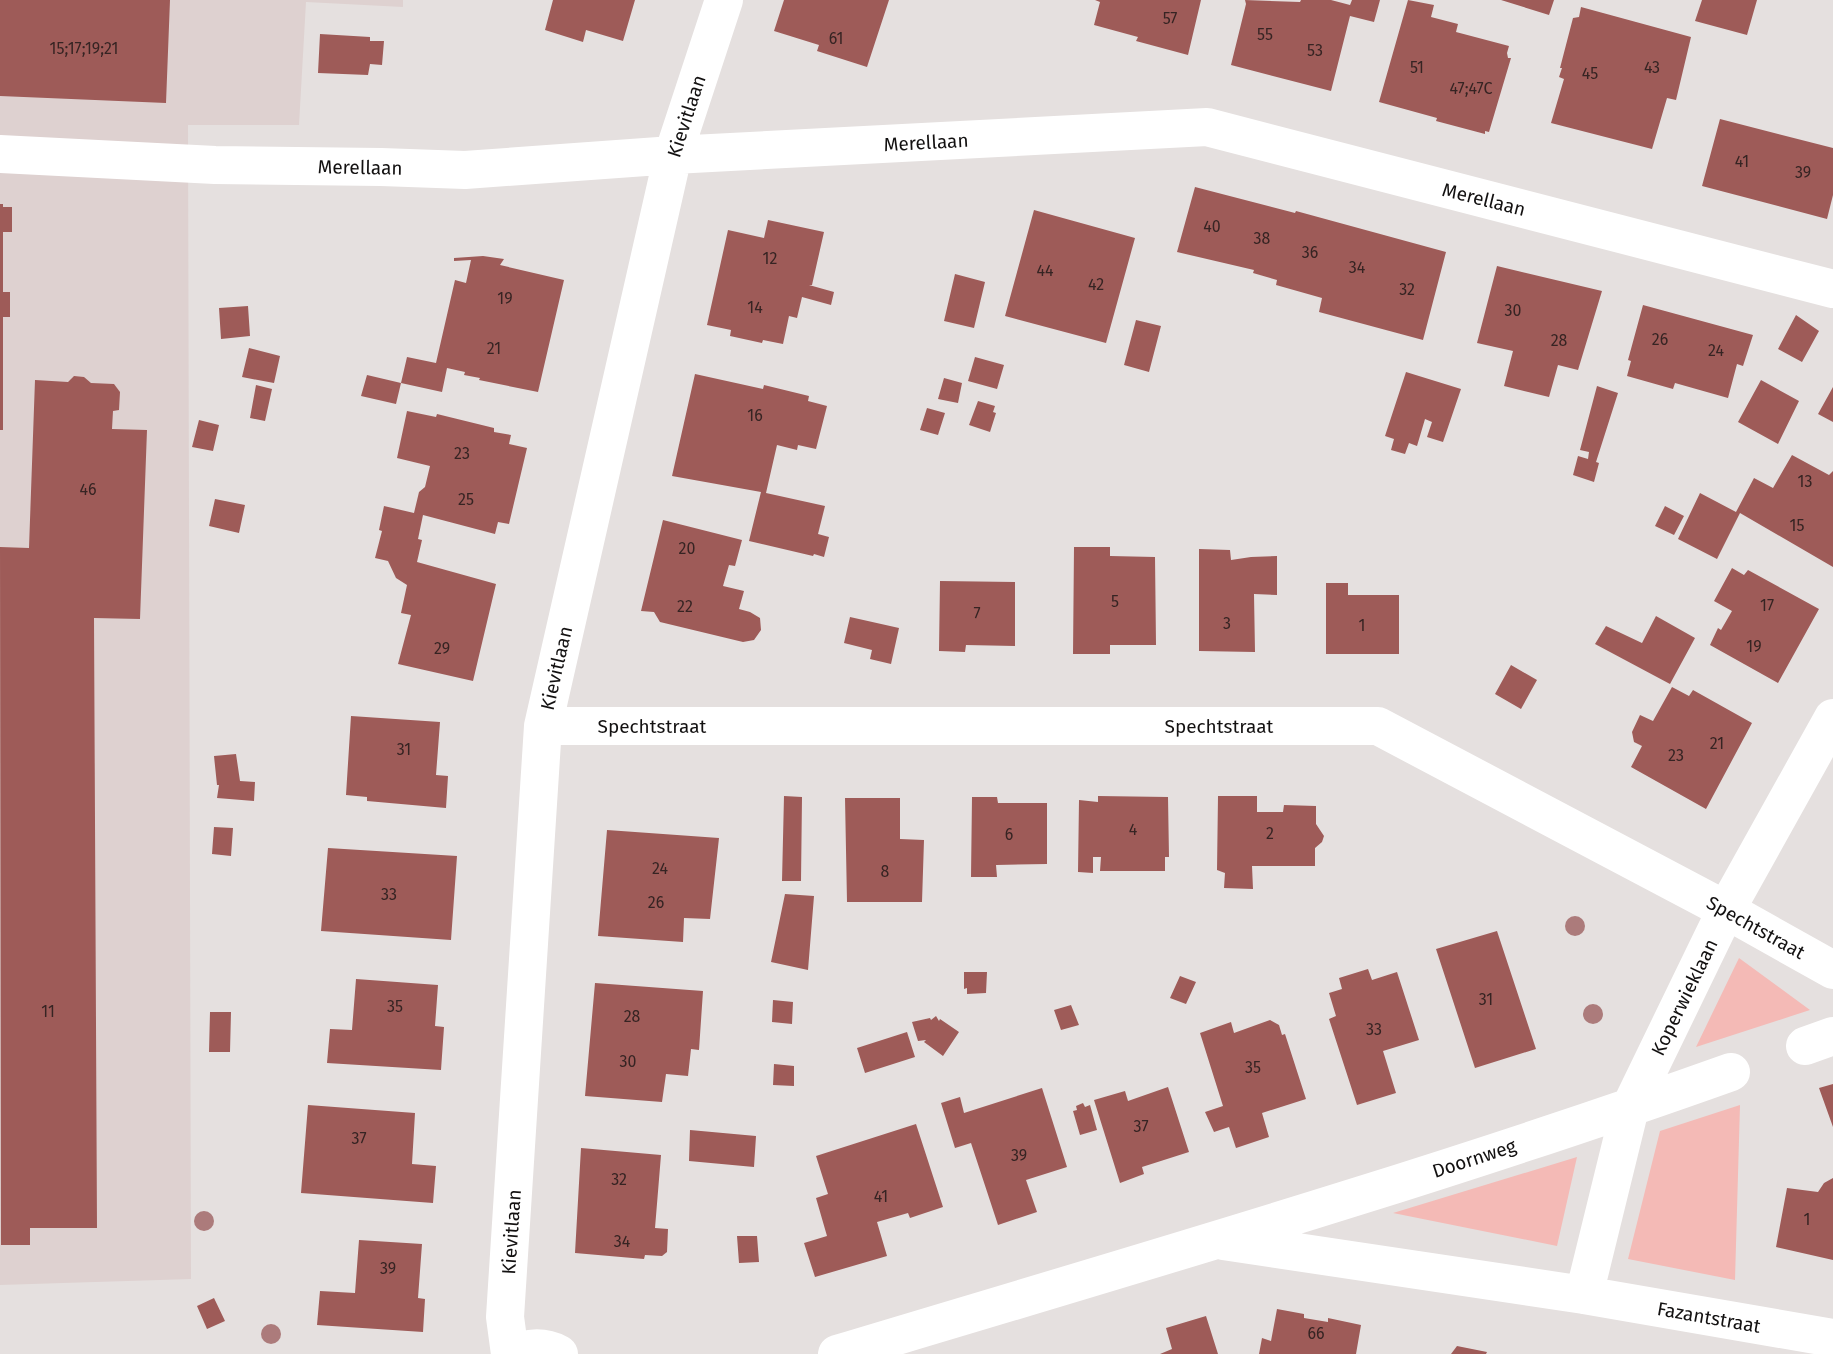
<svg xmlns="http://www.w3.org/2000/svg" width="1833" height="1354" font-family="'Fira Sans',sans-serif">
  <style>
    .built { fill: #ded1d0 }
    .green { fill: #f4bab6 }
    .building { fill: #9e5b58 }
    .lines { fill: none; stroke-linecap: round; stroke-linejoin: round }
    .minor { stroke: #fff; stroke-width: 38 }
    .tree { fill: #ac7b7b }
    .labels { text-anchor: middle; stroke-width: 6; stroke-linejoin: round; paint-order: stroke }
    .number-label { font-size: 16px; fill: #362423 }
    .street-label { font-size: 19px; fill: #131111; stroke: #fff }
  </style>
  <rect width="100%" height="100%" fill="#e5e0df"/>
  <!-- built -->
  <path class="built" d="M0,0H403V7L306,2L299,125H188L191,1279L0,1285Z"/>
  <!-- green -->
  <path class="green" d="M1739,958L1810,1010L1696,1047Z
    M1740,1105L1735,1280L1628,1259L1660,1131Z
    M1577,1157L1557,1246L1393,1213Z"/>
  <!-- building -->
  <path class="building" d="M0,0H170L166,103L0,96Z
    M553,0H635L623,41L586,30L583,42L545,30Z
    M784,0H889L867,67L817,51L819,45L774,31Z
    M1095,0H1201L1188,55L1136,41L1138,37L1094,25L1100,2Z
    M1245,0L1300,2L1301,0H1331L1350,5L1352,0H1380L1374,22L1350,16L1331,91L1231,65L1246,4Z
    M1408,0L1434,5L1431,17L1458,24L1456,32L1509,46L1507,53L1508,58H1511L1489,132L1485,131V134L1436,121L1437,118L1379,102Z
    M1501,0H1554L1549,15Z
    M1702,0H1757L1747,35L1695,21Z
    M1581,7L1691,37L1676,100L1667,98L1652,149L1551,123L1564,79L1559,77L1562,68H1560L1573,18L1579,17Z
    M320,34L370,37V41H384L382,65L370,64L368,75L318,73Z
    M1720,119L1833,148V195L1827,219L1702,186Z
    M1195,187L1295,213L1296,211L1446,252L1423,340L1319,312L1322,298L1276,285L1277,280L1253,273L1254,270L1177,252Z
    M0,204H3V207H12V232H3V292H10V317H3V430H0Z
    M1034,210L1135,238L1106,343L1005,316Z
    M768,220L824,232L812,285H809L834,292L831,305L802,297L797,318L789,316L783,344L763,340L762,343L730,336L731,330L707,325L728,230L764,238Z
    M483,256L504,259L500,265L564,280L538,392L479,380L480,378L464,375L465,372L447,368L442,392L401,383L407,357L436,363L455,280L466,283L471,260L454,261V258Z
    M1497,266L1602,291L1578,370L1558,365L1549,397L1504,386L1513,351L1477,343Z
    M955,274L985,282L974,328L944,321Z
    M1643,305L1753,335L1743,366L1737,364L1728,398L1675,383L1673,389L1627,376L1631,361L1628,360Z
    M248,306L250,336L221,339L219,308Z
    M1796,315L1819,331L1802,362L1778,349Z
    M1136,320L1161,326L1149,372L1124,365Z
    M249,348L280,356L274,383L242,377Z
    M975,357L1004,365L997,389L968,381Z
    M1406,372L1461,389L1443,442L1427,437L1432,422L1425,419L1417,446L1409,443L1405,454L1391,450L1394,439L1385,436Z
    M695,374L763,389L764,385L809,396L808,401L827,406L816,449L798,445L797,450L777,445L766,493L825,506L818,534L829,537L824,557L814,554L813,556L749,541L761,492L672,476Z
    M367,375L401,383L396,404L361,396Z
    M74,376L84,377L91,383L114,384L120,392L119,410L113,411L112,429L147,430L140,619L94,618L97,1228H30V1245H1L0,547L29,548L35,380L68,382Z
    M944,378L962,383L958,403L938,399Z
    M1761,380L1799,401L1778,444L1738,422Z
    M256,385L272,389L265,421L250,418Z
    M1597,386L1618,393L1596,462L1599,463L1594,482L1573,475L1578,456L1588,459L1589,452L1580,450Z
    M1833,387V422L1818,414Z
    M978,401L995,406L993,412L996,413L990,432L969,425Z
    M927,408L945,413L938,435L920,430Z
    M407,411L436,417L437,414L494,428V432L511,435L509,444L527,448L509,524L498,522L495,534L423,515L418,539L422,540L417,562L496,584L473,681L398,664L411,615L401,613L407,585L396,578L388,561L375,558L382,531L379,530L384,506L414,513L419,492L425,487L430,466L397,458Z
    M199,420L219,425L213,451L192,447Z
    M1792,455L1829,475L1833,471V567L1740,513L1717,559L1678,539L1700,493L1736,512L1754,478L1773,488Z
    M215,499L245,505L239,533L209,526Z
    M1665,506L1684,516L1674,535L1655,526Z
    M663,520L742,540L735,566L729,565L723,586L744,591L739,609L750,612L760,618L761,630L754,640L743,642L660,622L654,612L641,611Z
    M1074,547H1110V556L1155,557L1156,645H1110V654H1073Z
    M1199,549L1230,550L1231,560L1251,557L1277,556V595L1254,594L1255,652L1199,651Z
    M1732,568L1744,575L1748,570L1819,609L1778,683L1710,645L1718,628L1721,630L1732,611L1714,601Z
    M940,581L1015,582V646L966,645L965,652L939,651Z
    M1326,583H1348V595H1399V654H1326Z
    M1656,616L1695,638L1670,684L1595,644L1606,626L1642,643Z
    M850,617L899,628L891,664L870,659L872,650L844,643Z
    M1511,665L1537,680L1521,709L1495,694Z
    M1672,687L1689,696L1693,690L1752,723L1706,809L1631,767L1642,746L1634,742L1632,732L1640,715L1653,721Z
    M351,716L440,722L436,775L448,776L446,808L367,801V797L346,795Z
    M236,754L240,781L255,782L254,801L217,798L219,785H217L214,756Z
    M784,796L802,797L801,881H782Z
    M1098,796L1168,797L1169,857H1165V871H1100L1101,857H1093V873L1078,872L1079,800L1098,802Z
    M1218,796H1257V812H1283L1284,805L1316,806V824L1324,836L1322,842L1315,848V866H1252L1253,889L1224,888L1225,873L1217,870Z
    M972,797H997L998,803H1047V864L996,865L997,877H971Z
    M845,798H900V839L924,840L922,902H847Z
    M214,827L233,828L231,856L212,854Z
    M607,830L719,838L710,919L684,918L683,942L598,936Z
    M328,848L457,856L451,940L321,931Z
    M785,894L814,896L808,970L771,962Z
    M1497,931L1536,1049L1475,1068L1436,949Z
    M1368,969L1372,980L1397,972L1419,1040L1383,1051L1396,1093L1357,1105L1329,1019L1336,1016L1329,993L1342,989L1339,978Z
    M964,972H987L986,993L967,994V988L964,989Z
    M1180,976L1196,982L1186,1004L1170,998Z
    M356,979L438,985L435,1026L444,1027L441,1070L327,1063L330,1029L352,1030Z
    M595,983L703,991L699,1050L691,1049L688,1076L666,1074L662,1102L585,1096Z
    M773,1000L793,1002L792,1024L772,1022Z
    M1071,1005L1079,1025L1061,1030L1054,1010Z
    M210,1012H231L230,1052H209Z
    M936,1016L939,1021L940,1019L959,1032L943,1056L924,1042L926,1040L918,1041L912,1022L930,1018L931,1020Z
    M1270,1020L1279,1025L1282,1035L1285,1034L1306,1099L1262,1113L1269,1137L1236,1148L1229,1127L1214,1132L1205,1112L1223,1106L1200,1033L1231,1022L1234,1033Z
    M907,1032L915,1057L865,1073L857,1048Z
    M774,1064L794,1066V1086L773,1085Z
    M1833,1084V1127L1819,1088Z
    M1168,1087L1189,1152L1142,1167L1144,1174L1120,1183L1094,1100L1125,1091L1128,1101Z
    M1042,1088L1067,1167L1026,1180L1037,1212L998,1225L971,1143L955,1148L941,1103L960,1097L964,1113Z
    M1083,1103L1085,1107L1090,1105L1097,1130L1080,1135L1073,1111L1077,1110L1076,1106Z
    M308,1105L415,1113L412,1164L436,1166L433,1203L301,1193Z
    M916,1124L943,1207L910,1218L908,1213L877,1222L887,1256L815,1277L804,1243L827,1236L816,1198L828,1194L816,1156Z
    M690,1130L756,1136L754,1167L689,1161Z
    M581,1148L661,1155L655,1228L668,1229L667,1252L662,1256L645,1255L644,1259L575,1253Z
    M1833,1178V1260L1776,1247L1787,1188L1818,1192L1824,1183Z
    M737,1236H757L759,1262L739,1263Z
    M359,1240L422,1244L418,1298L425,1299L423,1332L317,1325L320,1291L355,1293Z
    M214,1298L225,1321L207,1329L197,1306Z
    M1277,1309L1304,1314V1318L1328,1322V1318L1361,1325L1356,1354H1259L1262,1338L1271,1341Z
    M1206,1316L1218,1354H1160L1172,1349L1166,1328Z
    M1457,1346L1487,1352L1486,1354H1451Z"/>
  <g class="lines">
    <!-- minor -->
    <path class="minor" d="M0,154L215,165L381,167L465,170L673,155L1207,127L1833,289
      M543,726H1378L1726,910L1833,970
      M1805,1046L1833,1036
      M1223,1241L1584,1295L1833,1338
      M1584,1295L1630,1108L1726,910L1833,718
      M510,1354L505,1317L543,726L673,155L724,0
      M510,1354C527,1348 542,1345 559,1354
      M837,1354C1136,1264 1437,1177 1731,1072"/>
  </g>
  <!-- trees -->
  <g class="tree">
    <circle cx="1575" cy="926" r="10"/>
    <circle cx="1593" cy="1014" r="10"/>
    <circle cx="204" cy="1221" r="10"/>
    <circle cx="271" cy="1334" r="10"/>
  </g>
  <g class="labels">
    <!-- number labels -->
    <g class="number-label">
      <text x="1170" y="24">57</text>
      <text x="1265" y="40">55</text>
      <text x="836" y="44">61</text>
      <text x="84" y="54">15;17;19;21</text>
      <text x="1315" y="56">53</text>
      <text x="1417" y="73">51</text>
      <text x="1652" y="73">43</text>
      <text x="1590" y="79">45</text>
      <text x="1471" y="94">47;47C</text>
      <text x="1742" y="167">41</text>
      <text x="1803" y="178">39</text>
      <text x="1212" y="232">40</text>
      <text x="1262" y="244">38</text>
      <text x="1310" y="258">36</text>
      <text x="770" y="264">12</text>
      <text x="1357" y="273">34</text>
      <text x="1045" y="276">44</text>
      <text x="1096" y="290">42</text>
      <text x="1407" y="295">32</text>
      <text x="505" y="304">19</text>
      <text x="755" y="313">14</text>
      <text x="1513" y="316">30</text>
      <text x="1660" y="345">26</text>
      <text x="1559" y="346">28</text>
      <text x="494" y="354">21</text>
      <text x="1716" y="356">24</text>
      <text x="755" y="421">16</text>
      <text x="462" y="459">23</text>
      <text x="1805" y="487">13</text>
      <text x="88" y="495">46</text>
      <text x="466" y="505">25</text>
      <text x="1797" y="531">15</text>
      <text x="687" y="554">20</text>
      <text x="1115" y="607">5</text>
      <text x="1767" y="611">17</text>
      <text x="685" y="612">22</text>
      <text x="977" y="619">7</text>
      <text x="1227" y="629">3</text>
      <text x="1362" y="631">1</text>
      <text x="1754" y="652">19</text>
      <text x="442" y="654">29</text>
      <text x="1717" y="749">21</text>
      <text x="404" y="755">31</text>
      <text x="1676" y="761">23</text>
      <text x="1133" y="835">4</text>
      <text x="1270" y="839">2</text>
      <text x="1009" y="840">6</text>
      <text x="660" y="874">24</text>
      <text x="885" y="877">8</text>
      <text x="389" y="900">33</text>
      <text x="656" y="908">26</text>
      <text x="1486" y="1005">31</text>
      <text x="395" y="1012">35</text>
      <text x="48" y="1017">11</text>
      <text x="632" y="1022">28</text>
      <text x="1374" y="1035">33</text>
      <text x="628" y="1067">30</text>
      <text x="1253" y="1073">35</text>
      <text x="1141" y="1132">37</text>
      <text x="359" y="1144">37</text>
      <text x="1019" y="1161">39</text>
      <text x="619" y="1185">32</text>
      <text x="881" y="1202">41</text>
      <text x="1807" y="1225">1</text>
      <text x="622" y="1247">34</text>
      <text x="388" y="1274">39</text>
      <text x="1316" y="1339">66</text>
    </g>
    <!-- street labels -->
    <g class="street-label">
      <text transform="translate(686 116) rotate(-72)" y="7">Kievitlaan</text>
      <text transform="translate(926 142) rotate(-3)" y="7">Merellaan</text>
      <text transform="translate(360 167) rotate(1)" y="7">Merellaan</text>
      <text transform="translate(1484 199) rotate(14)" y="7">Merellaan</text>
      <text transform="translate(556 668) rotate(-77)" y="7">Kievitlaan</text>
      <text x="652" y="733">Spechtstraat</text>
      <text x="1219" y="733">Spechtstraat</text>
      <text transform="translate(1756 927) rotate(29)" y="7">Spechtstraat</text>
      <text transform="translate(1684 997) rotate(-64)" y="7">Koperwieklaan</text>
      <text transform="translate(1474 1158) rotate(-18)" y="7">Doornweg</text>
      <text transform="translate(511 1232) rotate(-86)" y="7">Kievitlaan</text>
      <text transform="translate(1709 1317) rotate(10)" y="7">Fazantstraat</text>
    </g>
  </g>
</svg>
